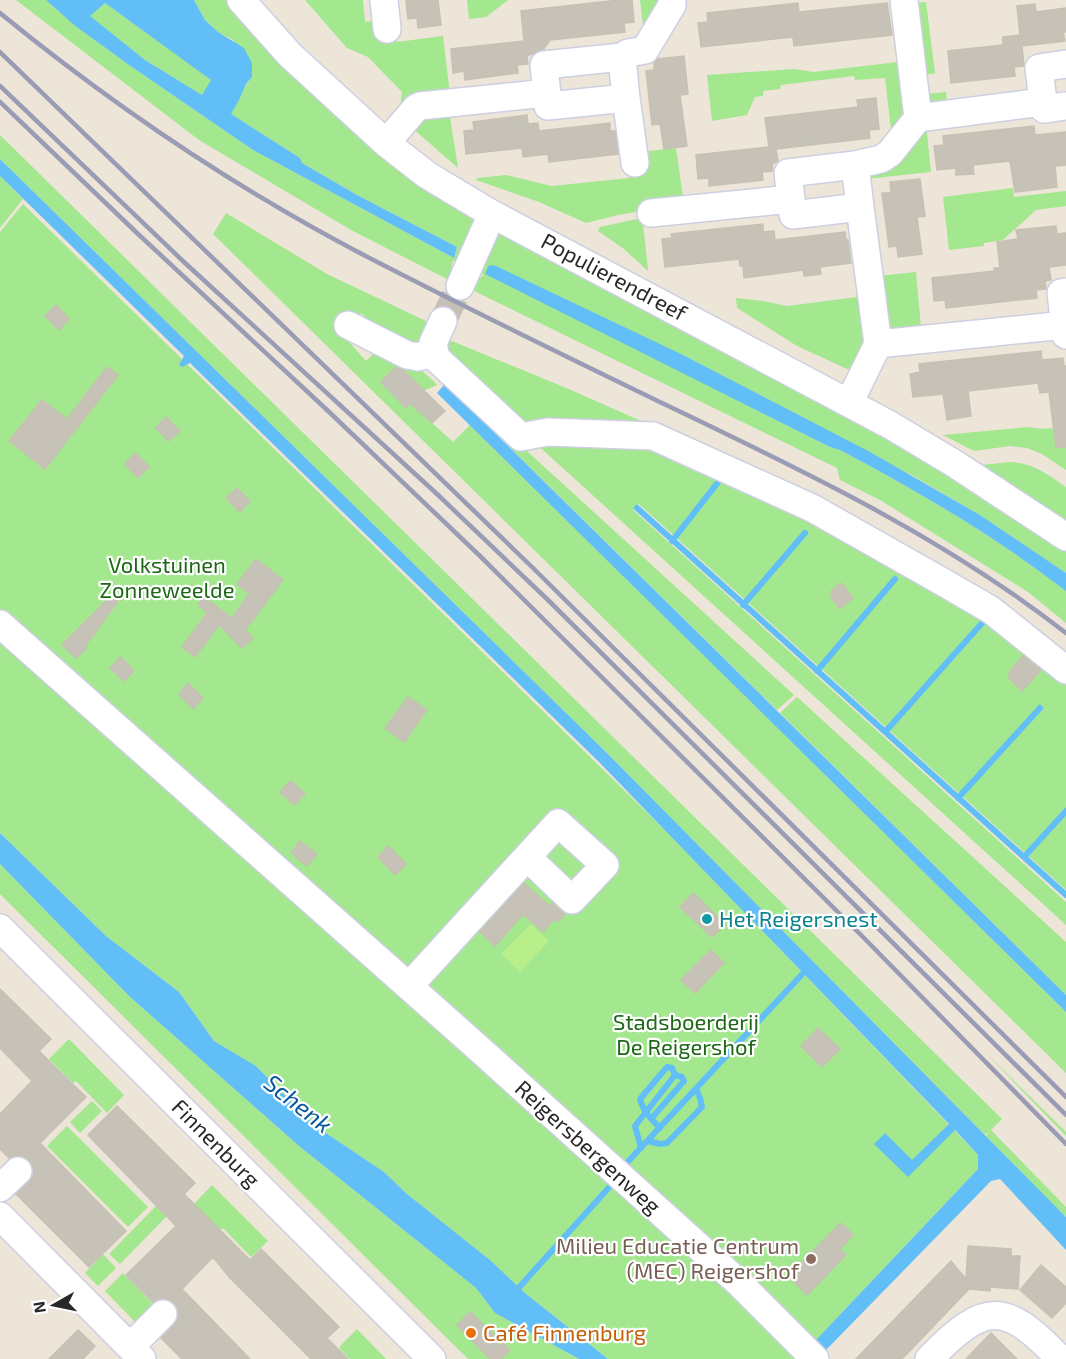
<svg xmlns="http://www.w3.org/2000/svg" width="1066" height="1359" font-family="'Exo 2',sans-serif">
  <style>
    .green { fill: #a3e78f }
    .pitch { fill: #b9ef8a }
    .water { fill: #61bef7; fill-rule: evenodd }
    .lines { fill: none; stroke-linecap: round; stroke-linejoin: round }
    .stream { stroke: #61bef7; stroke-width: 6 }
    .building { fill: #c6c2b8; stroke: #c7c1b2; stroke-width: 1.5 }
    .minor-tunnel { stroke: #c5bfb5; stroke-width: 27; stroke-dasharray: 27 14; stroke-linecap: butt }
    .minor-casing { stroke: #cdcfe2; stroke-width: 30 }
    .minor { stroke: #fff; stroke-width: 27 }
    .rail { stroke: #9a9bb4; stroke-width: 4.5 }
    .culture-dot { fill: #0f9aa8; stroke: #fff; stroke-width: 2 }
    .education-dot { fill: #8d6e63; stroke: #fff; stroke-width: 2 }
    .food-dot { fill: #e8710a; stroke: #fff; stroke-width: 2 }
    .labels { text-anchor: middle; stroke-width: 4.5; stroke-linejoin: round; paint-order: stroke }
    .street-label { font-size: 22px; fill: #282828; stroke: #fff }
    .park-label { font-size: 22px; fill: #1c6814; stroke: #fff }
    .culture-label { font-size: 22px; fill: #0d838f; stroke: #fff; text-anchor: start }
    .education-label { font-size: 22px; fill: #785e54; stroke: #fff; text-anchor: end }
    .food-label { font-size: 22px; fill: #c56008; stroke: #fff; text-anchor: start }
    .water-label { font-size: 24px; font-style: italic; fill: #04589f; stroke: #fff }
  </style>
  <rect width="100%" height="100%" fill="#ece5d8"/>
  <!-- green -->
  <path class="green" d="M16,0H46L74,25L129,65L253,150L454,258L457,247L357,195L302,163L300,158L230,114C238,102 242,88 252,77L233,40L218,32L205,20L194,0H229L480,219L456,263L453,260L449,280L351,230L199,140Z
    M305,0H363L365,22L379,20L395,30L397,42L443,36L450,95L399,115L402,92L368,57L347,48Z
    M467,0H508L486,17L469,19Z
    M640,0H666L645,42Z
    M926,2L935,73L925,75L928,94L946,92L947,101L922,103L909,4Z
    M105,3L212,80L202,95L145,60L89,16Z
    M906,61L912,111L892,139L885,78L855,80L854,76L781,85L780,89L763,91V96L755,97L747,115L712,121L707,75L795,69L813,72Z
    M449,111L458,168L411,127L420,116Z
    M926,124L931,172L866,179L868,171Z
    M0,135L1002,1119L991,1130L1066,1207V1217L986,1136L990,1131L985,1135L608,754L0,159Z
    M676,148L684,204L618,215L586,223L539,202L476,180L477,178L506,175L552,186L629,178L628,171L641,152Z
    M0,176L23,199L0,228Z
    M1013,188L1014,197L1066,191V206L1036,210L1003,240L984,243V246L949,250L943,197Z
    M23,204L669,834L978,1155V1169L815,1341L753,1280L755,1277L745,1267L736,1275L802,1359H608L525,1293L490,1260L407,1194L384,1172L314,1125L256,1066L214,1041L179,992L106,936L0,833V232Z
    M226,213L327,274L428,322L424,327L425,346L384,337L361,313L341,333L366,361L380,348C401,354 422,369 437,385L423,391L398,365L381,382L406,407L410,403L453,442L470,425L1066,1012V1073L213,234Z
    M651,216L643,223L648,271L624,249L598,231L600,227Z
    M495,233L503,234L850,416L993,501L1066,551V573L980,515L915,477L683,355L485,273L830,447L840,450C921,493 993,535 1066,591V623L1028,592L880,500L840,480L837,468L470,289L484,274H479Z
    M916,272L921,328L887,332L878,276Z
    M865,296L870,343L856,373L797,346L737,308L736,298L763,301L787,306Z
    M442,337L571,390L666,432L1066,658V890L639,504L633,510L1066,902V925L533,441L526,428L443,356Z
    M435,367L794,695L777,710L431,370Z
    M1028,427L1042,429L1066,427V470L1042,454L1027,448L1010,446L974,451L943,435Z
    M1010,462C1034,463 1047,474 1066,487V523L982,465Z
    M797,697L1066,942V995L780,713Z
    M0,864L129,996L299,1146L476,1288L495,1313L579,1359H468L0,894Z
    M69,1039L124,1095L107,1113L76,1081L73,1083L49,1059Z
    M986,1053L1066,1132V1136Z
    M92,1101L102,1111L80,1133L70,1122Z
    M67,1126L148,1207L128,1227L47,1146Z
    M212,1185L268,1241L251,1257L223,1228L220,1230L194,1204Z
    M156,1206L167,1216L120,1264L109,1254Z
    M103,1254L116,1268L98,1286L85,1273Z
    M123,1273L159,1310L141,1328L105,1291Z
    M357,1329L386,1359H350L340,1349V1346Z"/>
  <!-- pitch -->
  <path class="pitch" d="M531,924L549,941L520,972L501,954Z"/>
  <!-- water -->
  <path class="water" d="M46,0H194L205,20L218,32L244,48L252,63V77L246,84L239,100L231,114L300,158L302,163L357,195L457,247L454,258L253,150L129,65L74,25ZM105,3L211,80L202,95L145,60L90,16Z
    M0,159L608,754L1066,1217V1250L1000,1179L991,1181L825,1351L815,1341L978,1169V1155L955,1130L908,1177L874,1144L885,1133L912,1160L949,1124L599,762L190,363L182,367L179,365L184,356L0,176Z
    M489,265L496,266L683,355L870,452L980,515L1066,573V591C993,535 921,493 840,450L830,447L485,274Z
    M445,384L1066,995V1012L437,393Z
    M0,833L106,936L179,992L214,1041L256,1066L314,1125L384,1172L407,1194L490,1260L525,1293L608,1359H579L495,1313L476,1288L299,1146L129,996L0,864Z"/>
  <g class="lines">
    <!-- stream -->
    <path class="stream" d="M637,508L1066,895
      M672,541L719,481
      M743,605L805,533
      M817,671L895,579
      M886,731L983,622
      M958,798L1040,708
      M1024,857L1066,811
      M651,1119L684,1081L682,1077L675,1075
      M648,1141L660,1144L667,1143L702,1107L700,1098L696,1089
      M641,1148L635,1126L675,1075L672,1068L667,1067L640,1099C643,1111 651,1119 660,1128
      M623,1167L808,968
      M514,1293L613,1183"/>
  </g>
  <!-- building -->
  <path class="building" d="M417,0H438L441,25L418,28L417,18L408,19L406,1Z
    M619,0H632L634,22L624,23L625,32L550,40L544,49L527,56L528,64L517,65L518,73L465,80L464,71L453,73L451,49L524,41L521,11Z
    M798,3L799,12L887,3L892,35L794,46L793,37L701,47L698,23L708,22L707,13Z
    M1035,4L1036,12L1066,8V32H1063L1065,41L1022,46L1024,66L1014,67L1015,76L951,83L948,51L1003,45V37L1020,35L1017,6Z
    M684,56L688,94L680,95L687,146L664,149L660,124L652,125L646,71L654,70V63L657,59Z
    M876,98L879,129L869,130L870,138L776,149L778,161L772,164L773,171L762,172L763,180L709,186V178L698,179L696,155L769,147L765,118L858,107L857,100Z
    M527,115L528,124L538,123L539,131L610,123V131H615L618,154L549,162L548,154L523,157L522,148L466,154L464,131L474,130L473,122Z
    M1034,126L1035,135L1066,132V165L1055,166L1057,187L1015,192L1010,161L973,165L974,174L956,175V168L937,170L934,146L944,145L943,136Z
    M920,179L925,216L917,217L922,254L898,257L897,246L889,247L882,193H891L890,182Z
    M763,224V232L774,231L775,240L845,232L846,240H848L851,263L820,267L821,274L804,276L803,270L744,278L743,266H740L739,259L665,267L662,239L672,238L671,234Z
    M1056,226L1057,234L1066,233V265L1049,267L1051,280L1045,281L1046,289L1036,290L1037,298L946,308L945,300L934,301L932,278L995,271L994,268H1000L997,242L1018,239L1016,230Z
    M56,305L69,319L59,330L45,316Z
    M1041,351L1042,360L1063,358L1064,366H1066V447L1056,448L1049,392L1040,393L1038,383L968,391L971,416L947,420L943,394L913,397L910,374L920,372L919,364Z
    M107,367L118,375L45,469L9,441L42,400L67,419Z
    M396,367L403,370L445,411L432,423L410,403L406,408L381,382Z
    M166,417L180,431L169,441L156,428Z
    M135,453L149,467L138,478L125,464Z
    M237,488L250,501L240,512L226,498Z
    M256,559L283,580L245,630L253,638L242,648L219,625L195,657L182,647L207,613L198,604L204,597L232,618L249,594L237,584Z
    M841,583L853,598L840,609L831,597V591Z
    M112,595L119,600L85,646L87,648L76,658L62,645Z
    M1023,656L1041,670L1022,691L1009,678V672Z
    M121,657L134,671L124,681L110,668Z
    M188,683L203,698L193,709L179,695Z
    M408,697L427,710L404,742L385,728Z
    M291,781L305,794L294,805L280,792Z
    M300,841L317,854L307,866L291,853Z
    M388,846L406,864L395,875L378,857Z
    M524,883L550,906L552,903L565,914L558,922L554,919L543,932L523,914L495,946L480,932Z
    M693,893L725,924L712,937L680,907Z
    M711,950L724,963L695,993L681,980Z
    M0,989L51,1039L39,1051L86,1097L40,1143L126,1231L89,1267L16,1194L33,1176V1168L30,1161L22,1156H15L9,1158L0,1149V1114L32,1081L0,1048Z
    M818,1028L840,1049L822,1067L801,1046Z
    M117,1106L195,1183L184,1194L250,1260L261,1249L339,1327L327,1338L348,1359H311L229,1277L213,1257L182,1289L250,1359H182L161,1338L174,1325L178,1317V1309L174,1303L168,1299H160L153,1302L126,1275L176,1226L88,1135Z
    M841,1223L853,1235L840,1249L846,1255L807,1295L788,1276Z
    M968,1246L1011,1249V1256H1020L1018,1289L990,1287V1291L969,1289L902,1359H856L951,1261L966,1279Z
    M1041,1265L1066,1287V1303L1052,1318L1020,1290Z
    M470,1312L510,1350L501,1359H490L457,1325Z
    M78,1330L95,1346L83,1359H49Z
    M991,1333L1017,1359H966Z"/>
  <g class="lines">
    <!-- minor-tunnel -->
    <path class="minor-tunnel" d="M443,321L460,286"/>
    <!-- minor casing -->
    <g class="minor-casing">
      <path id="minor" d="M241,0L290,55L386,143L427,175L492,214L890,425L955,464L1066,537
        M384,0L387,29
        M622,57L626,98L548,106L544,65Z
        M622,57L628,53L645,50L672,5V0
        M1066,64L1039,68L1044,109L1066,106
        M626,98L635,163
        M918,118L1043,102
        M386,143L416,108L420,106L547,93
        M855,165L860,207L793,215L788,173Z
        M855,165L881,159L890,153L918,118L904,0
        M860,207L878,344
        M651,213L791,199
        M460,286L492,214
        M1066,292L1061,293L1066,335
        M443,321L433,343L436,358L521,437L548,432L653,436L812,508L941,581L991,610L1066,670
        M348,325L407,355L418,357L434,352
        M849,403L878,344L1065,325
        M0,624L476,1046L739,1283L815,1359
        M0,928L432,1359
        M409,986L558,823L605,865L572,900L527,857
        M0,1188L18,1171
        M0,1216L142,1359
        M130,1347L163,1314
        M929,1359C985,1302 1004,1300 1060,1359"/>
    </g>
    <!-- minor -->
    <use href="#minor" class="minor"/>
    <!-- rail -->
    <path class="rail" d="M0,13C120,111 250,198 389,268C479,314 571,359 662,403C802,470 943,537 1066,633
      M0,52L532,567L1066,1097
      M0,86L184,262L437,494L548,600L1066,1115
      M0,102L137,233L326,409L480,556L863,937L1066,1144"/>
  </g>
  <!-- markers -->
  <circle class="culture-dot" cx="707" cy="919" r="6"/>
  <circle class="education-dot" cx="811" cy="1259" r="6"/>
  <circle class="food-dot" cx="471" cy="1333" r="6"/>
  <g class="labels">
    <!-- street labels -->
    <g class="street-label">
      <text transform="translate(614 277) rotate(28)" y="8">Populierendreef</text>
      <text transform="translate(216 1143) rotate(45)" y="8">Finnenburg</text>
      <text transform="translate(588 1147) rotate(42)" y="8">Reigersbergenweg</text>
    </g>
    <!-- park labels -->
    <g class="park-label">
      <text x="167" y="573">Volkstuinen<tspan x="167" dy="25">Zonneweelde</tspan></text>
      <text x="686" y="1030">Stadsboerderij<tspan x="686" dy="25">De Reigershof</tspan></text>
    </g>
    <!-- culture labels -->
    <g class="culture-label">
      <text x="719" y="927">Het Reigersnest</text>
    </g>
    <!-- education labels -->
    <g class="education-label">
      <text x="799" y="1254">Milieu Educatie Centrum<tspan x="799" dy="25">(MEC) Reigershof</tspan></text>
    </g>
    <!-- food labels -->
    <g class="food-label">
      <text x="483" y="1341">Café Finnenburg</text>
    </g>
    <!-- water labels -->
    <g class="water-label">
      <text transform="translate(298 1104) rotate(38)" y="8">Schenk</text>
    </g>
  </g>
  <!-- north arrow -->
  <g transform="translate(54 1305) rotate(261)" stroke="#ffffff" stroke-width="4.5" paint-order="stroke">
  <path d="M0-4.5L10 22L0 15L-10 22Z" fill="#282828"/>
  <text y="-9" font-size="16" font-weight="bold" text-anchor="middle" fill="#282828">N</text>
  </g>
</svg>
